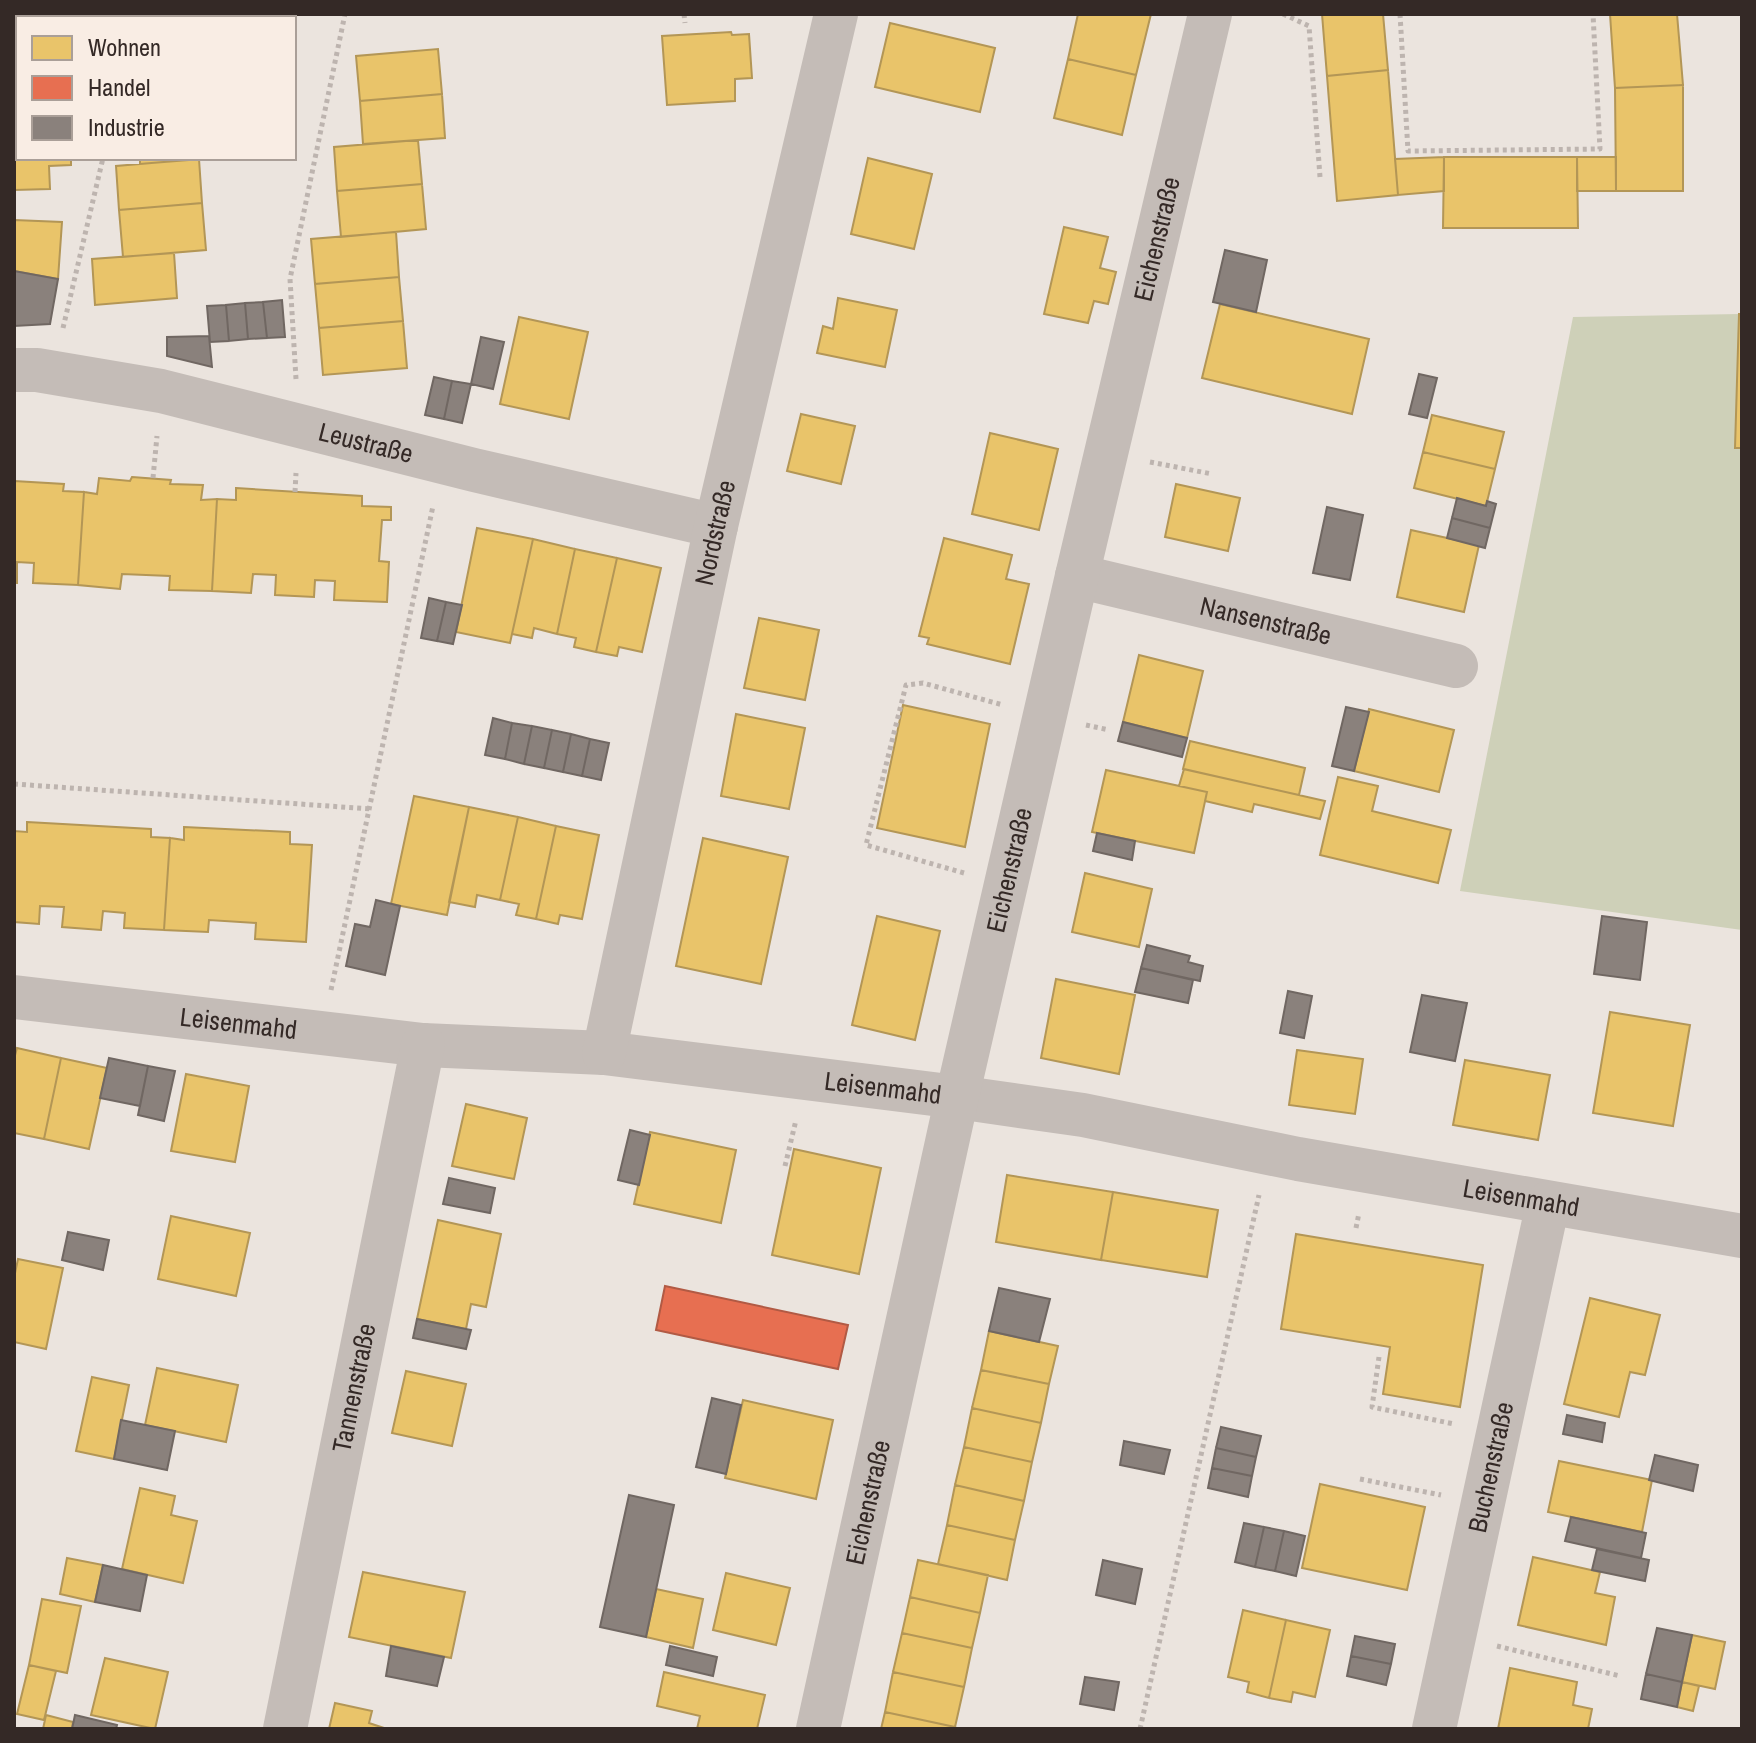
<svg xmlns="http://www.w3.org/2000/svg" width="1756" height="1743" font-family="'Archivo Narrow',sans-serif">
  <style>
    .green { fill: #ced0b8 }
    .homes { fill: #e9c46a; stroke: #b39656; stroke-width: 2 }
    .shops { fill: #e76f51; stroke: #b15a44; stroke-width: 2 }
    .industry { fill: #8a817c; stroke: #706762; stroke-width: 2 }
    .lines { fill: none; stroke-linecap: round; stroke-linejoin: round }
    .path { stroke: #bdb4af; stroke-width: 5; stroke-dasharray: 4 4; stroke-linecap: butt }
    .street { stroke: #c4bcb7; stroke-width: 44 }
    .labels { text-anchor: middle; stroke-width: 8; stroke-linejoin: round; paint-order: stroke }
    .street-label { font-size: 26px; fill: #342926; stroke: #f9ede4 }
  </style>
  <rect width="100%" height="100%" fill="#ebe4de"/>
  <!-- green -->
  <path class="green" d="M1739,314L1735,447L1742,448V930L1460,891L1573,317Z"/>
  <!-- homes -->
  <path class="homes" d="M1078,14H1151L1136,75L1068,59Z
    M1322,14H1383L1388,70L1327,76Z
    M1610,14H1677L1683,85L1615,88Z
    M890,23L995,48L980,112L875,87Z
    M731,32L732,35L749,34L752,78L735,79V101L667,105L662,36Z
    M438,49L442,94L360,101L356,56Z
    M1068,59L1136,75L1122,135L1054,118Z
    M14,66H18V158H71V165L49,166L50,189L14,190Z
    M1388,70L1398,195L1337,201L1327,76Z
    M1683,85V191H1616L1615,88Z
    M442,94L445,138L363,144L360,101Z
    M418,140L422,184L337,191L334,147Z
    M1444,157H1577L1578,228H1443Z
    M1444,157V191L1398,195L1395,159Z
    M1577,157H1616V191H1577Z
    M140,158H214L140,164Z
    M868,158L932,174L914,249L851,234Z
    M199,159L202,203L119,210L116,166Z
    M422,184L426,229L341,237L337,191Z
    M202,203L206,250L123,257L119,210Z
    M14,220L62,222L58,279L14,271Z
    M1064,227L1108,237L1100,268L1116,272L1108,304L1094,301L1088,323L1044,314Z
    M396,232L399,277L315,284L311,239Z
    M174,253L177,298L95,305L92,259Z
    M399,277L403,321L319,328L315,284Z
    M838,298L897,310L885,367L817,353L823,326L833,329Z
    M1220,304L1369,339L1352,414L1202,378Z
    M1739,314H1742V448H1735Z
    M519,317L588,332L569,419L500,404Z
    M403,321L407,368L323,375L319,328Z
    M801,414L855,426L841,484L787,471Z
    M1432,415L1504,432L1495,469L1423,452Z
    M990,433L1058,449L1039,530L972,514Z
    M1423,452L1495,469L1486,506L1414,488Z
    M132,477L171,480L170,484L203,485L201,500L217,499L212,591L169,590L170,576L122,574L120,589L78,585L84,492L97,494L99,478L130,481Z
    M14,481L64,484L63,491L84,492L78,585L33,583L34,563L17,562V583H14Z
    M1176,484L1240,498L1228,551L1165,537Z
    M236,488L362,496V506L391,507V520H382L379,561L389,562L387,602L334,600L335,581L315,580L314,597L275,595L276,575L253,574L251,593L212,591L217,499L236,500Z
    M477,528L533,539L510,643L456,632Z
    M1411,530L1479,545L1464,612L1397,597Z
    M944,538L1012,555L1006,579L1029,584L1010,664L927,644L929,638L919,636Z
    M533,539L575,549L557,634L534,628L532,638L512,634Z
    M575,549L617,558L596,652L574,647L576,638L557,634Z
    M617,558L661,568L642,652L619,647L617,656L596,652Z
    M759,618L819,630L805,700L744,688Z
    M1139,655L1203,671L1187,738L1123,722Z
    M903,705L990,724L965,847L877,828Z
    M1369,709L1454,730L1439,792L1354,771Z
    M736,714L805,728L789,809L721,796Z
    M1190,741L1305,768L1299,795L1183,769Z
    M1184,769L1325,801L1320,819L1254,804L1252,812L1205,801L1207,792L1179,786Z
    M1106,770L1207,792L1194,853L1092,832Z
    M1338,777L1378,786L1372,811L1451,830L1438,883L1320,855Z
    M414,796L469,807L447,915L391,904Z
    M469,807L518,817L500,900L477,895L475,907L449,902Z
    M518,817L556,826L536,919L516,915L519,904L500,900Z
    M27,822L151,829V837L170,838L164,930L124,928L125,913L103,911L101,930L62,927L64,907L40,906L39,924L14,922V831L27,832Z
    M556,826L599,835L582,919L560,915L558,924L536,919Z
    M184,827L290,832V844L312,845L306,942L255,939L256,923L209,920L208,932L164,930L170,838L184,840Z
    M703,838L788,857L761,984L676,966Z
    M1085,873L1152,889L1139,947L1072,932Z
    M877,916L940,931L915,1040L852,1025Z
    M1056,979L1135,995L1119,1074L1041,1058Z
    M1610,1012L1690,1025L1673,1126L1593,1113Z
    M17,1048L61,1058L44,1139L14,1133V1059Z
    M1297,1050L1363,1059L1355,1114L1289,1105Z
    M61,1058L107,1068L89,1149L44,1139Z
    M1465,1060L1550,1075L1538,1140L1453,1125Z
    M186,1074L249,1086L235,1162L171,1151Z
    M466,1104L527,1118L514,1179L452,1166Z
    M650,1132L736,1150L721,1223L634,1204Z
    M794,1149L881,1168L859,1274L772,1255Z
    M1007,1175L1113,1192L1101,1260L996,1242Z
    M1113,1192L1218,1210L1207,1277L1101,1260Z
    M171,1216L250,1233L236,1296L158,1279Z
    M438,1220L501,1234L486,1307L471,1304L466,1329L417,1319Z
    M1296,1234L1483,1265L1460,1407L1383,1394L1390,1347L1281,1329Z
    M18,1259L63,1268L46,1349L14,1342V1278Z
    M1590,1298L1660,1315L1645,1375L1630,1372L1619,1417L1564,1404Z
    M989,1331L1058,1346L1049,1384L981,1370Z
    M157,1368L238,1385L226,1442L145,1425Z
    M981,1370L1049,1384L1041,1423L972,1408Z
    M406,1371L466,1384L452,1446L392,1433Z
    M92,1377L129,1385L114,1459L76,1451Z
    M743,1400L833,1420L816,1499L725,1478Z
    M972,1408L1041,1423L1032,1462L964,1447Z
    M964,1447L1032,1462L1024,1501L955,1485Z
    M1559,1461L1652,1480L1642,1532L1548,1512Z
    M1320,1484L1425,1507L1407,1590L1302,1568Z
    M955,1485L1024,1501L1015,1540L947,1525Z
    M140,1488L175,1496L171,1515L197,1521L183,1583L122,1569Z
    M947,1525L1015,1540L1007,1580L938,1564Z
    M1533,1557L1600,1572L1595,1593L1615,1597L1606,1645L1518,1625Z
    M67,1558L103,1565L95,1602L60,1594Z
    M918,1560L988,1575L980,1613L910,1597Z
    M363,1572L465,1592L451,1658L349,1637Z
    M726,1573L790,1588L776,1645L713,1630Z
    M656,1589L703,1599L693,1648L646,1637Z
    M910,1597L980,1613L972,1648L902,1633Z
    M42,1599L81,1606L67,1673L29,1665Z
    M1243,1610L1286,1620L1269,1698L1247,1692L1249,1682L1228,1677Z
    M1286,1620L1330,1630L1315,1697L1293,1692L1291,1702L1269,1698Z
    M902,1633L972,1648L964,1687L893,1672Z
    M1692,1635L1725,1642L1715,1689L1682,1682Z
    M105,1658L168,1672L155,1729L91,1715Z
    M29,1665L56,1671L44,1720L17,1714Z
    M1510,1668L1577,1682L1573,1705L1592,1709L1588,1729H1498Z
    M664,1672L765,1695L757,1729H697L700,1716L657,1706Z
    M893,1672L964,1687L955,1727L885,1712Z
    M1682,1682L1699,1686L1693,1711L1677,1707Z
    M335,1703L372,1711L369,1723L387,1729H329Z
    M885,1712L955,1727L954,1729H881Z
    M46,1715L73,1722L72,1729H43Z"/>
  <!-- shops -->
  <path class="shops" d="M665,1286L848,1325L838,1369L656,1330Z"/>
  <!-- industry -->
  <path class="industry" d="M1225,250L1267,260L1256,312L1213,302Z
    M14,271L58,279L50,324L14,326Z
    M282,300L285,337L267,338L263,302Z
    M263,302L267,338L248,339L245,303Z
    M245,303L248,339L229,341L226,305Z
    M226,305L229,341L210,342L207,306Z
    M209,336L212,367L167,356V337Z
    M481,337L504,342L493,389L471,384Z
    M1419,374L1437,378L1427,418L1409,414Z
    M434,377L452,381L444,419L425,415Z
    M452,381L471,384L462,423L444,419Z
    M1457,498L1486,506L1487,501L1496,504L1490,528L1452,518Z
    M1327,507L1363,515L1350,580L1313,573Z
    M1452,518L1490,528L1485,548L1447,538Z
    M429,598L446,602L437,641L421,638Z
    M446,602L462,605L453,644L437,641Z
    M1346,707L1369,712L1354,771L1332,766Z
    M493,718L512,723L505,759L485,755Z
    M1123,722L1187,738L1182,757L1118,741Z
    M512,723L532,726L524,764L505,759Z
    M532,726L552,730L544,768L524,764Z
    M552,730L571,734L563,772L544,768Z
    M571,734L590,739L582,776L563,772Z
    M590,739L609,743L601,780L582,776Z
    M1097,833L1135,841L1132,860L1093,851Z
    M376,900L400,906L385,975L346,966L355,924L370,927Z
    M1602,916L1647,922L1640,980L1594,974Z
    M1147,945L1190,956L1188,962L1203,966L1200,981L1141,968Z
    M1141,968L1193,980L1188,1003L1135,992Z
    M1288,991L1312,996L1304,1038L1280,1033Z
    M1422,995L1467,1003L1455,1061L1410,1052Z
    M109,1058L148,1066L140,1106L100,1098Z
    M148,1066L175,1071L164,1121L138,1115Z
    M630,1130L650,1135L639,1185L618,1180Z
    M449,1178L495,1188L490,1213L443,1204Z
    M68,1232L109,1240L103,1270L62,1260Z
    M999,1288L1050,1299L1039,1342L989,1331Z
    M417,1319L471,1330L466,1349L413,1338Z
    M712,1398L741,1405L726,1474L696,1467Z
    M1567,1415L1605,1423L1602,1442L1563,1434Z
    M121,1420L175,1431L167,1470L114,1459Z
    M1221,1427L1261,1436L1256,1457L1216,1448Z
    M1124,1441L1170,1450L1164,1474L1120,1465Z
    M1216,1448L1256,1457L1252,1476L1212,1468Z
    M1655,1455L1698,1465L1693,1491L1649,1480Z
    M1212,1468L1252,1476L1248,1497L1208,1488Z
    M629,1495L674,1505L646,1637L600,1627Z
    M1571,1517L1646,1533L1641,1558L1565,1541Z
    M1244,1523L1264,1527L1255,1567L1235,1562Z
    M1264,1527L1284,1531L1275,1571L1255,1567Z
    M1284,1531L1305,1536L1296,1576L1275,1571Z
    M1597,1549L1649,1560L1645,1581L1592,1570Z
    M1103,1560L1142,1569L1135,1604L1096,1595Z
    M103,1565L147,1575L140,1611L95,1602Z
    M1657,1628L1692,1635L1682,1682L1646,1674Z
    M1355,1636L1395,1644L1391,1664L1351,1656Z
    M391,1646L444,1657L437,1686L386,1676Z
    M670,1646L717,1657L713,1676L666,1665Z
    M1351,1656L1391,1664L1386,1685L1347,1676Z
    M1646,1674L1682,1682L1677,1707L1641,1699Z
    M1085,1677L1119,1682L1114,1710L1080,1704Z
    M75,1715L117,1725L116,1729H72Z"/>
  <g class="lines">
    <!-- path -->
    <path class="path" d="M684,14L685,23
      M1283,14L1309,26L1320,177
      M1400,14L1408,151L1600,149L1593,14
      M97,18L144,14
      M14,25H18
      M63,328L103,158
      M296,379L290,279L345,14
      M1150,462L1212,474
      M153,478L157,436
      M295,492L296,473
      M1086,725L1109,730
      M14,784L371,809
      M964,873L866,845L906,685L923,683L1003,705
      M331,990L433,506
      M785,1166L796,1120
      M1356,1228L1359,1213
      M1379,1357L1372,1407L1454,1424
      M1360,1479L1441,1495
      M1497,1646L1620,1676
      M1140,1729L1259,1195"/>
    <!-- street -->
    <g class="street">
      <path id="s1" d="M14,370H37L161,391L474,470L716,526"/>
      <path id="s2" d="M1077,576L1456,666"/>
      <path id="s3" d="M14,997L423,1045L604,1053L957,1097L1083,1115L1298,1159L1742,1236"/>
      <path id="s4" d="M604,1053L716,526L836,14"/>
      <path id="s5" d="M285,1729L423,1045"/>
      <path id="s6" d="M818,1729L957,1097L1077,576L1210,14"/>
      <path id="s7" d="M1434,1729L1548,1203"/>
    </g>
  </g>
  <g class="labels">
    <!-- street labels -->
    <g class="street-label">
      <text dy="9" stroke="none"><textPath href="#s6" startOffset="1528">Eichenstraße</textPath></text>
      <text dy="9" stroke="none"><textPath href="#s1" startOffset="360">Leustraße</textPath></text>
      <text dy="9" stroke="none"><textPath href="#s4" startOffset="532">Nordstraße</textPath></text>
      <text dy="9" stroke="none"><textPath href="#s2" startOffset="194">Nansenstraße</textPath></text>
      <text dy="9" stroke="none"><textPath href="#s6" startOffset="880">Eichenstraße</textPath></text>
      <text dy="9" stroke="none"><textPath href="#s3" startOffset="226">Leisenmahd</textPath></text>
      <text dy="9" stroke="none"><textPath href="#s3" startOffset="874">Leisenmahd</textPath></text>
      <text dy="9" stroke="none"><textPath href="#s3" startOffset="1522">Leisenmahd</textPath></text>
      <text dy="9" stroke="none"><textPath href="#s5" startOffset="348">Tannenstraße</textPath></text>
      <text dy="9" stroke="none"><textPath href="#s7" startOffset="268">Buchenstraße</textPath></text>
      <text dy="9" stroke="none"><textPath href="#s6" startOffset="232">Eichenstraße</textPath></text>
    </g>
  </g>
  <!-- border -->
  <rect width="1756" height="1743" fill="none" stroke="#342926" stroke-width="32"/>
  <!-- legend -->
  <rect x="16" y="16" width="280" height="144" fill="#f9ede4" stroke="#aa9f98" stroke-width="2"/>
  <rect x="32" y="36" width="40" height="24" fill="#e9c46a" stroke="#aa9f98" stroke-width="2"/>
  <text x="88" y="56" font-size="24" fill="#342926">Wohnen</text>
  <rect x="32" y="76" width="40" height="24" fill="#e76f51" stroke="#aa9f98" stroke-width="2"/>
  <text x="88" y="96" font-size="24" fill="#342926">Handel</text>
  <rect x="32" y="116" width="40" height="24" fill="#8a817c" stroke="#aa9f98" stroke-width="2"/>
  <text x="88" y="136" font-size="24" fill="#342926">Industrie</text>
</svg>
